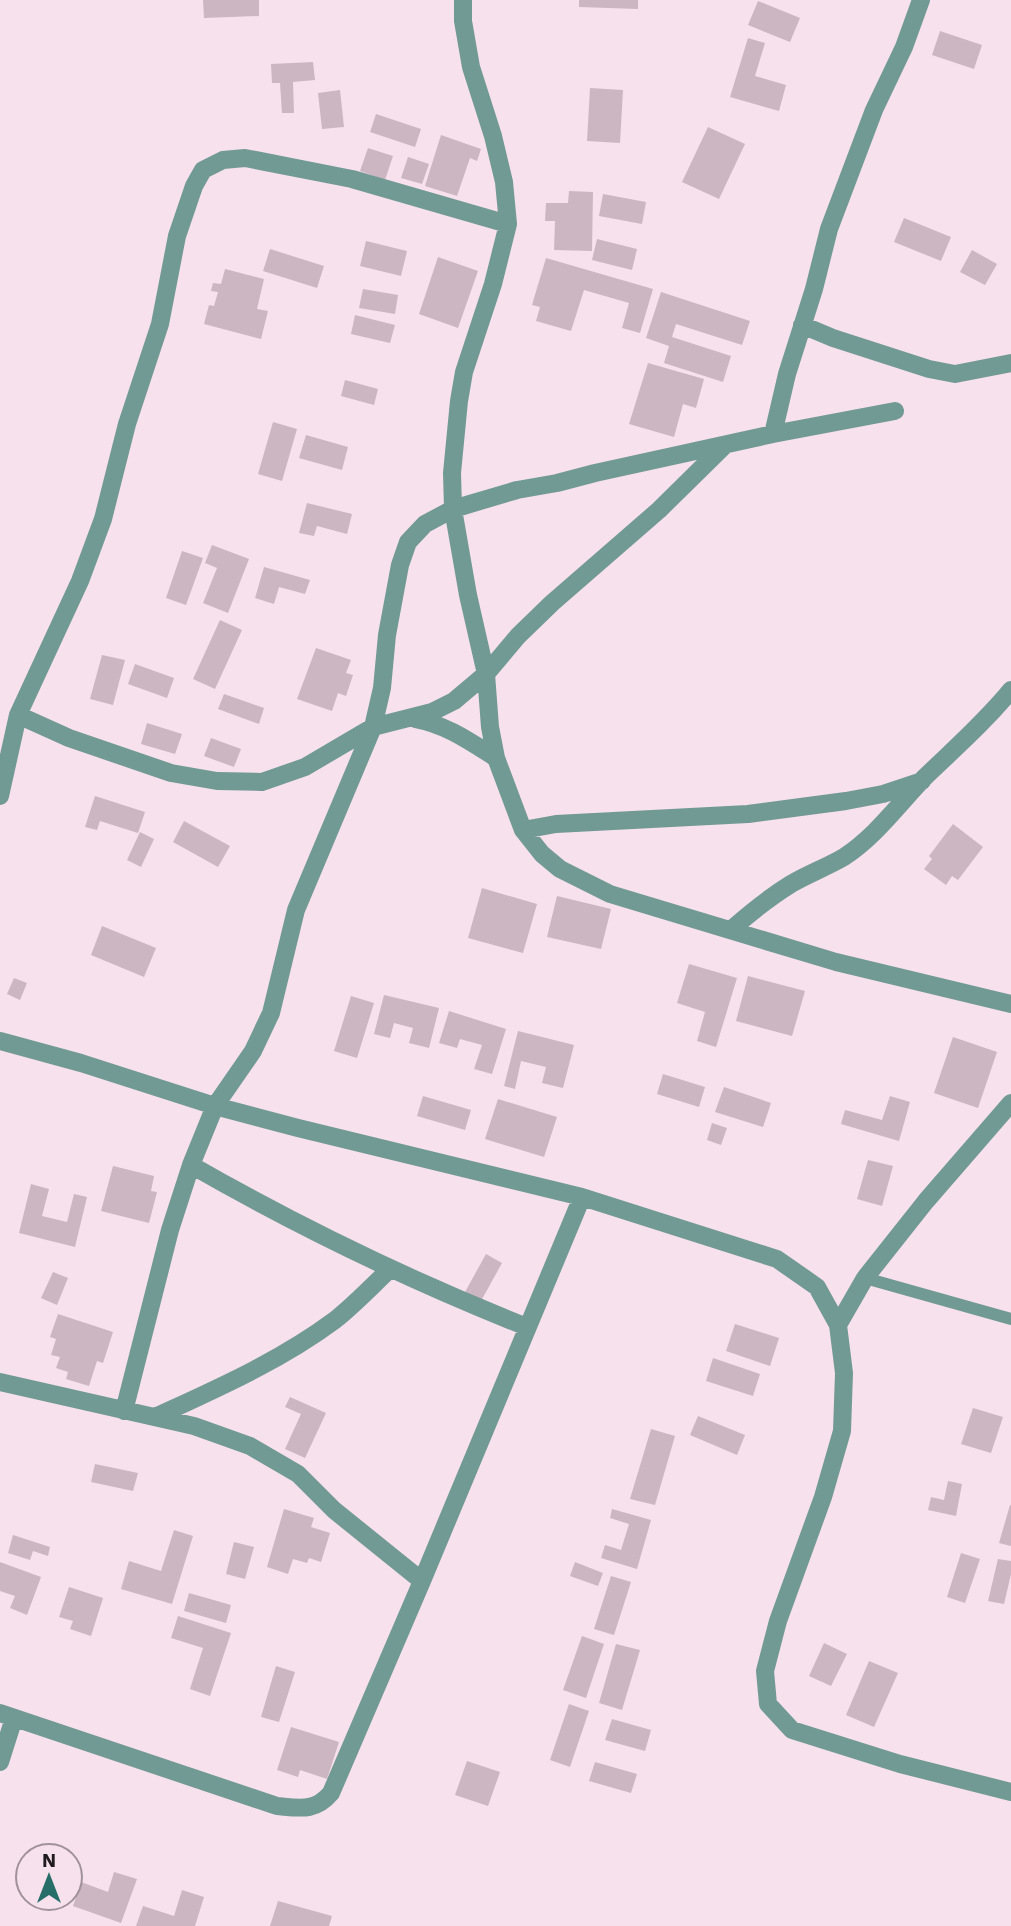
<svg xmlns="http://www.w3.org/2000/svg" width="1011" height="1926" font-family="'Work Sans',sans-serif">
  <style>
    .building { fill: #ccb6c2 }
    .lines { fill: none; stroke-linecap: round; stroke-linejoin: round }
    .service { stroke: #729a94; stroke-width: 12 }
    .minor { stroke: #729a94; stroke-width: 18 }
  </style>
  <rect width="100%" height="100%" fill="#f7e1ed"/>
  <!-- building -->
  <path class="building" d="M203,0H259V16L204,18Z
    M579,0H638V9L579,7Z
    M758,1L800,18L790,42L748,25Z
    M940,31L982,45L974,69L932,55Z
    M748,38L765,43L755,76L786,85L779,111L730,97Z
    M313,62L315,80L293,82L294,113H282L280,83H272L271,64Z
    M590,88L623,90L620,143L587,141Z
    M340,90L344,127L322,129L318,93Z
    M376,114L421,129L415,147L370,132Z
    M708,127L745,144L719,199L682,182Z
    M441,135L481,149L477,161L470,158L457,196L425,186Z
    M368,148L393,156L385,180L360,171Z
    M408,157L429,164L422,184L401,178Z
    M569,191L593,192L592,251L554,250L555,221H545L546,203H568Z
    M603,194L646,202L642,224L599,216Z
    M904,218L951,237L941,261L894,242Z
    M597,239L637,249L632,270L592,260Z
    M366,241L407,251L401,276L360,266Z
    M270,249L324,266L317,288L263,271Z
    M972,250L997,264L985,285L960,272Z
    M438,257L478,271L458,328L419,314Z
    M546,258L653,289L640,333L622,328L629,303L584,290L571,331L536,321L540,307L532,305Z
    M225,269L264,279L257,309L268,311L261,339L204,324L209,305L214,306L218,292L211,291L213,283L221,284Z
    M363,289L398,295L395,314L359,308Z
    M661,292L750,321L742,345L676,324L672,337L731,356L723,382L664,363L669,346L646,338Z
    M355,315L395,325L390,343L351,334Z
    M648,363L704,379L696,408L683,404L674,437L629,424Z
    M345,380L378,389L374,405L341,396Z
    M273,422L297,429L282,481L258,474Z
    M306,435L348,447L342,470L299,458Z
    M307,503L352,514L347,534L317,526L314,536L299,533Z
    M212,545L249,559L228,613L203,603L217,568L205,563Z
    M182,551L203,558L186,605L166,598Z
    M264,567L310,580L305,594L279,587L274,604L255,598Z
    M220,620L242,630L215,689L193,679Z
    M316,648L351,660L346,673L353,675L346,696L338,693L332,711L297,699Z
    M102,655L125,660L113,705L90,699Z
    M135,664L174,678L167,698L128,684Z
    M224,694L264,708L259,724L218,709Z
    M147,723L182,734L175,754L141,744Z
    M211,738L241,749L234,767L204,756Z
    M95,796L145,812L138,833L100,821L97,830L85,827Z
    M184,821L230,846L218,867L173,842Z
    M953,824L983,847L958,880L952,876L946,885L924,869L932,859L929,856Z
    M140,832L154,839L141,867L127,860Z
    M482,888L537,904L523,953L468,938Z
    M557,896L611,909L601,949L547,937Z
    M102,926L156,948L144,977L91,955Z
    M689,964L737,978L716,1047L697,1041L705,1012L677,1003Z
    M748,976L805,991L792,1036L736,1021Z
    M14,978L27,983L20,1000L7,994Z
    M384,995L439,1008L429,1048L409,1043L413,1028L394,1023L390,1038L374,1034Z
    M351,996L374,1003L357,1058L334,1051Z
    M449,1011L506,1029L492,1074L474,1069L482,1045L460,1039L457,1048L439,1043Z
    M518,1031L574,1045L563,1088L542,1083L546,1067L521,1061L515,1089L504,1086Z
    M953,1037L997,1052L978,1108L934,1093Z
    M663,1074L705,1087L699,1107L657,1094Z
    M724,1087L771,1103L763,1127L715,1112Z
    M423,1096L471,1110L465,1130L417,1116Z
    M890,1096L910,1102L899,1141L841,1124L845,1110L882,1120Z
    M498,1099L557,1117L544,1157L485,1139Z
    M712,1123L727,1128L721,1145L707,1140Z
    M868,1160L893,1166L882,1206L857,1199Z
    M113,1166L154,1176L151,1191L157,1192L149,1223L101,1211Z
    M31,1184L49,1189L42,1216L67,1222L74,1194L87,1197L75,1247L19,1233Z
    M486,1254L502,1263L481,1301L465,1292Z
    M53,1272L68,1278L57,1305L41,1298Z
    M58,1314L113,1332L103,1363L97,1361L89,1386L66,1379L68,1372L56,1368L60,1357L51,1355L56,1339L50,1337Z
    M735,1324L779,1338L770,1366L726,1351Z
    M713,1358L760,1374L753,1396L706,1381Z
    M290,1397L326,1413L305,1458L285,1449L301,1414L285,1407Z
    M973,1408L1003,1417L991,1453L961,1444Z
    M698,1416L745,1435L737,1455L690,1435Z
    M651,1429L675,1436L655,1505L630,1499Z
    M95,1464L138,1473L133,1491L91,1482Z
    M948,1481L962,1484L956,1516L928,1510L931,1497L944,1500Z
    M1010,1505H1011V1546L999,1543Z
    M284,1509L314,1518L311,1527L330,1533L321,1562L309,1558L307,1563L293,1559L288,1574L267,1567Z
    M612,1509L651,1520L637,1569L601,1558L605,1545L621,1550L629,1524L610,1518Z
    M174,1530L193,1536L172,1604L121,1589L129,1561L161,1571Z
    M13,1535L50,1547L48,1556L33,1551L30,1560L8,1553Z
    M234,1542L254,1547L245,1579L226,1574Z
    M961,1553L980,1559L965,1603L947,1597Z
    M998,1559L1011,1561V1574L1004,1604L988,1601Z
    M0,1562L41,1577L27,1615L10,1608L15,1596L0,1591Z
    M575,1562L603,1573L598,1586L570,1576Z
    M611,1576L631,1582L614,1635L594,1629Z
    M69,1587L103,1598L91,1636L70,1629L73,1621L59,1617Z
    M189,1593L231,1605L226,1623L184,1611Z
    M178,1616L231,1633L210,1696L190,1689L203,1648L171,1638Z
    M582,1636L604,1644L586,1698L563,1690Z
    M824,1643L847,1654L831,1686L809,1676Z
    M616,1644L640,1650L622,1710L599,1703Z
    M869,1661L898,1673L874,1727L846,1715Z
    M276,1666L295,1672L279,1722L261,1717Z
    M569,1704L589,1711L570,1767L550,1760Z
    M612,1719L651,1730L645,1751L605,1740Z
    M291,1727L339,1742L327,1779L300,1770L298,1777L277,1770Z
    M467,1761L500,1772L488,1806L455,1795Z
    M595,1762L637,1774L631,1793L589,1781Z
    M114,1872L137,1879L121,1923L73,1906L81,1882L108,1892Z
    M182,1890L204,1897L195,1926H136L143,1906L174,1916Z
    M278,1901L332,1916L329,1926H270Z"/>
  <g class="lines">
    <!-- service -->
    <path class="service" d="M865,1278L1011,1319"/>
    <!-- minor -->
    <path class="minor" d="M463,0V21L471,67L493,136L504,182L508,224L493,284L464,372L459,401L452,473L453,509L468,595L486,674L490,727L496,758L523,830L542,854L560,869L610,894L836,962L1011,1004
      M802,325L833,338L929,369L955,374L1011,363
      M773,434L787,374L814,289L829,229L874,110L904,47L921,0
      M18,715L69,738L171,773L217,781L262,782L305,767L373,727L432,712L454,701L486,674L518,636L552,603L659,510L725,445
      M415,719C447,725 469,741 496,758
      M0,796L18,715L80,581L103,519L127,424L160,324L177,236L194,186L203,170L223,160L245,158L352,179L508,224
      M523,830L556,824L748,814L846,801L883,794L922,781
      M732,929C750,913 770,897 791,884C808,874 827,867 844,857C876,836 898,805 924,778C954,749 985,722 1011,690
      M0,1041L81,1063L215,1106L298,1128L582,1197L777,1259L817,1287L838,1325L844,1373L842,1431L823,1497L778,1621L765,1671L768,1704L792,1730L900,1764L1011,1792
      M191,1165C299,1227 411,1281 527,1327
      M838,1325L865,1278L926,1201L1011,1103
      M0,1382L194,1426L250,1446L298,1474L334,1510L422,1581
      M124,1411L170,1230L191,1165L215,1106L253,1051L271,1013L296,910L373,727L382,688L387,635L400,565L408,542L425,524L453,509L517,490L557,483L595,473L773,434L895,411
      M155,1417C216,1389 280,1361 335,1320C354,1305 372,1286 390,1269
      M0,1713L277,1806C300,1808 315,1812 331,1793L422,1581L582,1197
      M0,1762L14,1718"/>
  </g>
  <!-- north arrow -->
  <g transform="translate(49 1877)"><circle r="33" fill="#f7e1ed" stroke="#a1919a" stroke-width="2"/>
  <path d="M0-5L12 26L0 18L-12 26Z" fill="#266e67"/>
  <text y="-10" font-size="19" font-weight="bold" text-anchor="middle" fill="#20191d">N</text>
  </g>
</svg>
